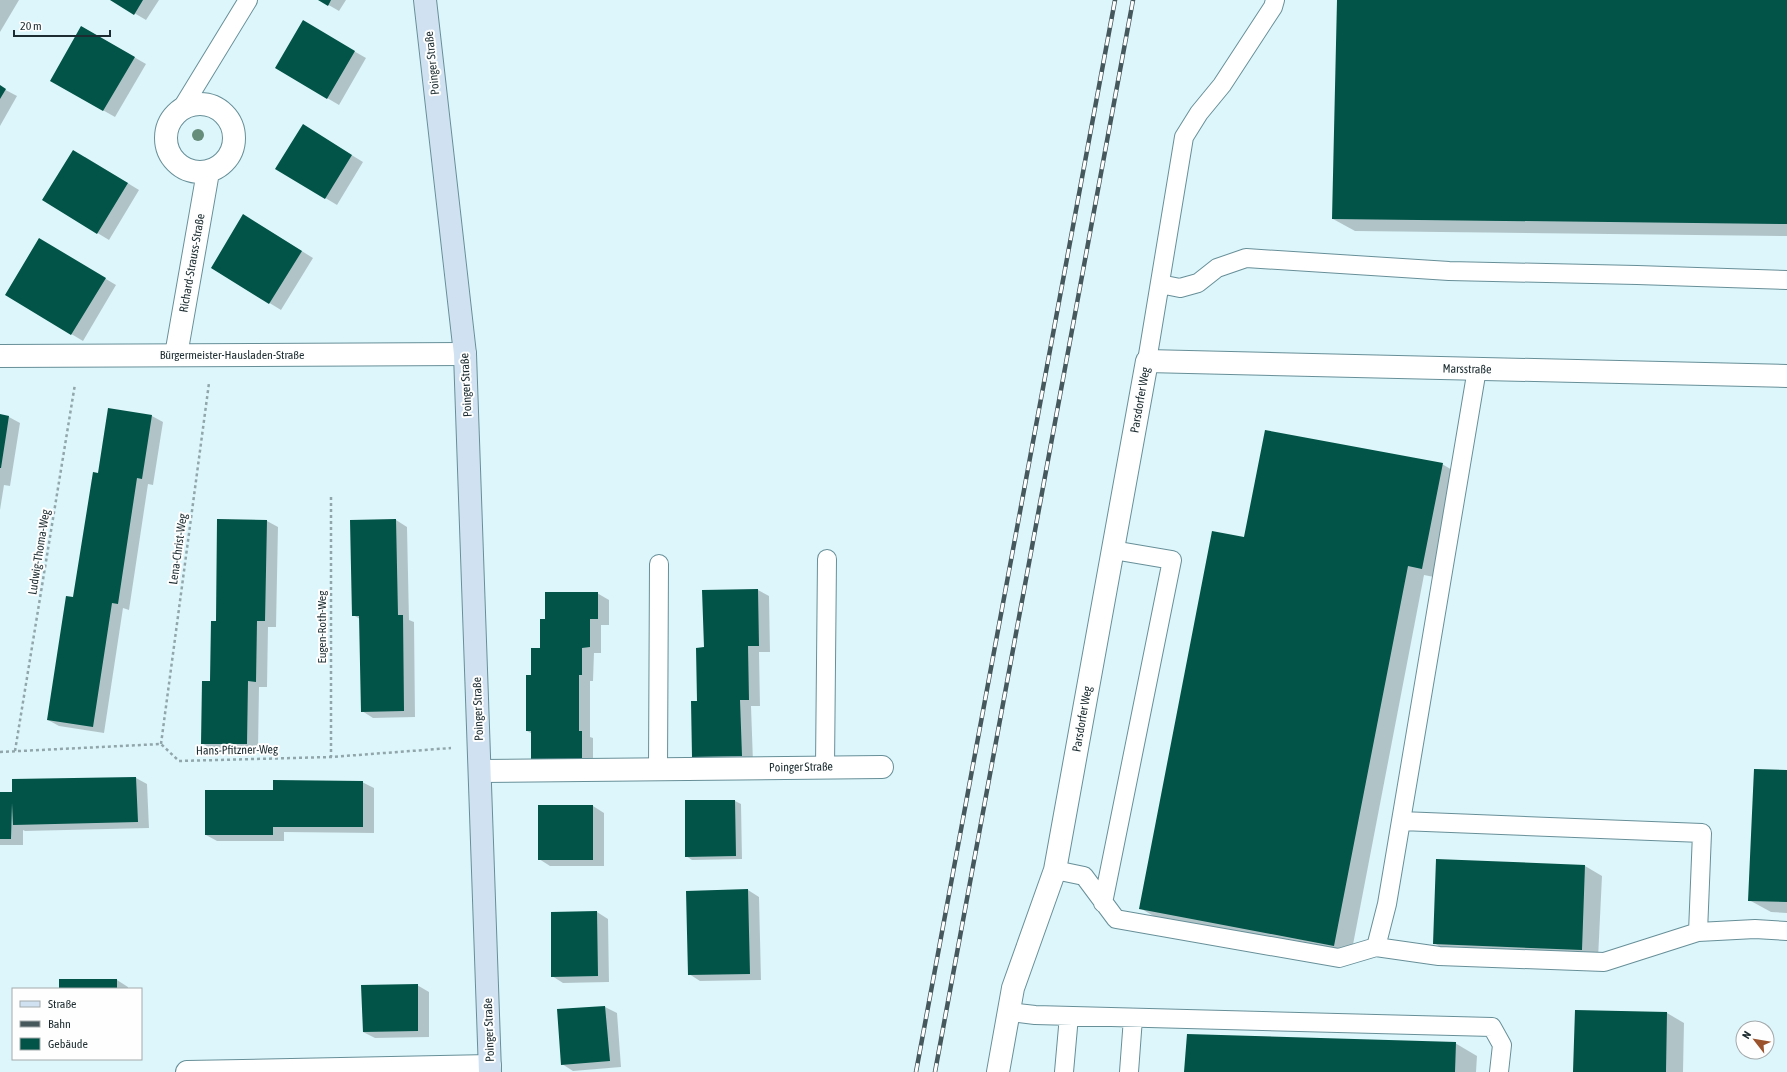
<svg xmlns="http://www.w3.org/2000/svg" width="1787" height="1072" font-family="'Asap Condensed',sans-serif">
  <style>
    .shadow { fill: #0003 }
    .building { fill: #025448 }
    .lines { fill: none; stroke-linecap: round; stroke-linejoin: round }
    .lane-casing { stroke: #678f98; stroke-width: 20 }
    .street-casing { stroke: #678f98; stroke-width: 24 }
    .secondary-casing { stroke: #678f98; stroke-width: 24 }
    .path { stroke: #90a6aa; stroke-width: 2.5; stroke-dasharray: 3 3; stroke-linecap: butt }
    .lane { stroke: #fff; stroke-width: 18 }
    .street { stroke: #fff; stroke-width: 22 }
    .secondary { stroke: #d0e2f2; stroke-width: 22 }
    .rail-casing { stroke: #46585c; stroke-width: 4.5 }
    .rail { stroke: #fefefe; stroke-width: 3; stroke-dasharray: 9; stroke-linecap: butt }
    .tree { fill: #668c7a }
    .labels { text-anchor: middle; stroke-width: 4; stroke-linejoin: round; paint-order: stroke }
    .street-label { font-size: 12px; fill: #1c2c30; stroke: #fefefe }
  </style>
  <rect width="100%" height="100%" fill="#ddf6fb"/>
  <!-- shadow -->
  <path class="shadow" d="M0,0H19L0,32Z
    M112,0H159L146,20Z
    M320,0H346L339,11Z
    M1338,0H1787V236L1355,231L1333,219Z
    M303,22L366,58L339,105L276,68Z
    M82,27L146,64L115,117L51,81Z
    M0,87L17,96L0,126Z
    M314,132L363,162L337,205L277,169Z
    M85,157L139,190L109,240L43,200Z
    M255,222L313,258L281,310L212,268Z
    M39,239L116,285L83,341L6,295Z
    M109,409L152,416L163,422L153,485L148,484L129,610L123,608L104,733L59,726L48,720L74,598L99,474Z
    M0,415L9,417L20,423L10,486L4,485L0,510Z
    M1442,464L1459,474L1439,578L1424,575L1351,955L1157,918L1140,908Z
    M396,520L407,527L409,620L414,622L415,717L373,718L362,711L360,619L353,615L351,521Z
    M267,521L278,527L276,627H268L267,687H259L258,750H213L202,743L211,682L217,622Z
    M758,590L769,596L770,652H759L760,706H751L753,762L705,763L693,757L705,648Z
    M597,593L609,600V625H601V653H594L593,681H590V737L593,738V766L527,731L532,676L541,649L546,620Z
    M1787,771V913L1771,912L1749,900Z
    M136,778L147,784L149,828L25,831L23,830V845H0V793H14Z
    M362,782L374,788V833L284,832V841H217L206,835L274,791Z
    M686,801H735L741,804L742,859L692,860L686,856Z
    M593,806L604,813V866H550L539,859Z
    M1585,866L1602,876L1598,959L1450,953L1434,943Z
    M748,890L759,897L761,980L700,981L689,974L687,892Z
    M597,912L608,919L609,982L563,983L552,976Z
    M117,980L128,987V989H60Z
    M417,985L429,992V1037L375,1038L363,1032Z
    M605,1007L617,1013L621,1067L573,1071L562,1064L558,1010Z
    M1576,1011L1667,1013L1684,1023L1683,1072H1574Z
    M1455,1043L1477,1056L1476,1072H1185Z"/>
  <!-- building -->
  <path class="building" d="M110,0H143L134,15Z
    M318,0H331L328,6Z
    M1337,0H1787V224L1332,219Z
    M303,20L355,51L327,99L275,68Z
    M81,26L135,57L103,111L50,81Z
    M0,85L6,89L0,99Z
    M303,124L352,155L325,199L275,169Z
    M73,150L128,183L97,234L42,200Z
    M243,214L302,251L269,304L211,268Z
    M39,238L106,278L71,335L5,295Z
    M108,408L152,415L142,479L137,478L118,604L112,603L93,727L47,720L66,596L73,597L93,472L98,473Z
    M0,414L9,416L1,468H0Z
    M1265,430L1443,463L1422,569L1408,566L1334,946L1139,909L1212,531L1244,537Z
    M217,519L267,520L265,621H257L256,682L248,681L247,744H201L202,681H210L211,621H216Z
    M396,519L398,615H403L404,711L361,712L359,616H352L350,520Z
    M758,589L759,646H748L749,700H740L742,756L692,757L691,701H697L696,648L704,647L702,590Z
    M545,592H598V619H590V647L582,648V675H579V731H582V760H531V731H526V675H531V648H540V619H545Z
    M1754,769L1787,770V902L1748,901Z
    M136,777L138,822L13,825L12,803L11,839H0V792H12V779Z
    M273,780L363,781V827H273V835H205V790H273Z
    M685,800H735L736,856L685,857Z
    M538,805H593V860H538Z
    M1436,859L1585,865L1582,950L1433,944Z
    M748,889L750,974L688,975L686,891Z
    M597,911L598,976L551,977V912Z
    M59,979H117V989H59Z
    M418,984V1031L363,1032L361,985Z
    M605,1006L610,1061L561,1065L557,1009Z
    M1575,1010L1667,1012L1666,1072H1573Z
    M1187,1034L1456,1042L1455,1072H1184Z"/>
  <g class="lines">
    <!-- lane casing -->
    <g class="lane-casing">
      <path id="lane" d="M182,108L248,0
        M1160,284L1180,288L1198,283L1217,268L1246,258L1449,271L1637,275L1787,280
        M1147,361L1184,137L1199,113L1222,85L1273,7L1275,0
        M825,767L827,559
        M658,769L659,564
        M1401,821L1702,833L1698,932
        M1055,870L1084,876L1116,919L1339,958L1376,947L1387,904L1477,369
        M1103,903L1172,560L1113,550
        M1376,947L1439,956L1604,962L1698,932L1755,929L1787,931
        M1009,1012L1035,1015L1492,1027L1502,1045L1499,1072
        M1064,1072L1069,1016
        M1129,1072L1133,1018"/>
    </g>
    <!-- street casing -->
    <g class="street-casing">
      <path id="street" d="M166 138a34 34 0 1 1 68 0a34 34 0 1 1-68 0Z
        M176,355L208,172
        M0,356L465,354
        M481,771L882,767
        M187,1072L490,1066
        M998,1072L1013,988L1055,870L1147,361L1787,376"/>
    </g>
    <!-- secondary casing -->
    <g class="secondary-casing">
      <path id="secondary" d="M425,0L465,354L490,1072"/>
    </g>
    <!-- path -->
    <path class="path" d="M331,497V757
      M161,744L209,383
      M15,751L75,384
      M0,752L161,744L179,761L331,757L451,748"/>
    <!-- lane -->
    <use href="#lane" class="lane"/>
    <!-- street -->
    <use href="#street" class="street"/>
    <!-- secondary -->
    <use href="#secondary" class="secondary"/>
    <!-- rail casing -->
    <g class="rail-casing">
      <path id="rail" d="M916,1072L1115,0
        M935,1072L1133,0"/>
    </g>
    <!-- rail -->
    <use href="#rail" class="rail"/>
  </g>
  <!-- trees -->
  <circle class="tree" cx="198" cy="135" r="6"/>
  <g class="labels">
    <!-- street labels -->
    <g class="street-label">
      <text transform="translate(432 63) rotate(-96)" y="4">Poinger Straße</text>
      <text transform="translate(192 263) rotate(-80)" y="4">Richard-Strauss-Straße</text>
      <text x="232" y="359">Bürgermeister-Hausladen-Straße</text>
      <text transform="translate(1467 369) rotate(1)" y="4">Marsstraße</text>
      <text transform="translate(466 385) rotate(-93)" y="4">Poinger Straße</text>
      <text transform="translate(1140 400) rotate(-80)" y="4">Parsdorfer Weg</text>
      <text transform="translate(178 549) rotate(-82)" y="4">Lena-Christ-Weg</text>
      <text transform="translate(39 552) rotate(-81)" y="4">Ludwig-Thoma-Weg</text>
      <text transform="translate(322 627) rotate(-90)" y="4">Eugen-Roth-Weg</text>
      <text transform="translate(478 709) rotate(-92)" y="4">Poinger Straße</text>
      <text transform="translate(1082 719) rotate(-80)" y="4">Parsdorfer Weg</text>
      <text transform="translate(237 750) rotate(-1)" y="4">Hans-Pfitzner-Weg</text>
      <text transform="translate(801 767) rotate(-1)" y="4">Poinger Straße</text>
      <text transform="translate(489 1030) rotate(-92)" y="4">Poinger Straße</text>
    </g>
  </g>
  <!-- legend -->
  <rect x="12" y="988" width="130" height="72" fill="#fefefe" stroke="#a4aaac"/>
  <rect x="20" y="1001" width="20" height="6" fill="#d0e2f2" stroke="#a4aaac"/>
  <text x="48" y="1008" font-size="12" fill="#1c2c30">Straße</text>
  <rect x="20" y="1021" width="20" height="6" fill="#46585c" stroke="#a4aaac"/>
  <text x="48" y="1028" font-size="12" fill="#1c2c30">Bahn</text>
  <rect x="20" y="1038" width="20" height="12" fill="#025448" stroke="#a4aaac"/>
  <text x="48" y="1048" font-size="12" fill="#1c2c30">Gebäude</text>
  <!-- north arrow -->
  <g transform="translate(1755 1040) rotate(301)"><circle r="19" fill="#fefefe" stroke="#a4aaac"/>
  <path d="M0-3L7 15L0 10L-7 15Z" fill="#9a532c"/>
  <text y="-6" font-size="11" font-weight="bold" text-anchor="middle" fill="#1c2c30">N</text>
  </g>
  <!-- scale -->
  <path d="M14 30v6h96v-6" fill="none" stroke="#1c2c30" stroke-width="2"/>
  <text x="20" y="30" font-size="12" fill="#1c2c30" stroke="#fefefe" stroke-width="3" paint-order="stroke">20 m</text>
</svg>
